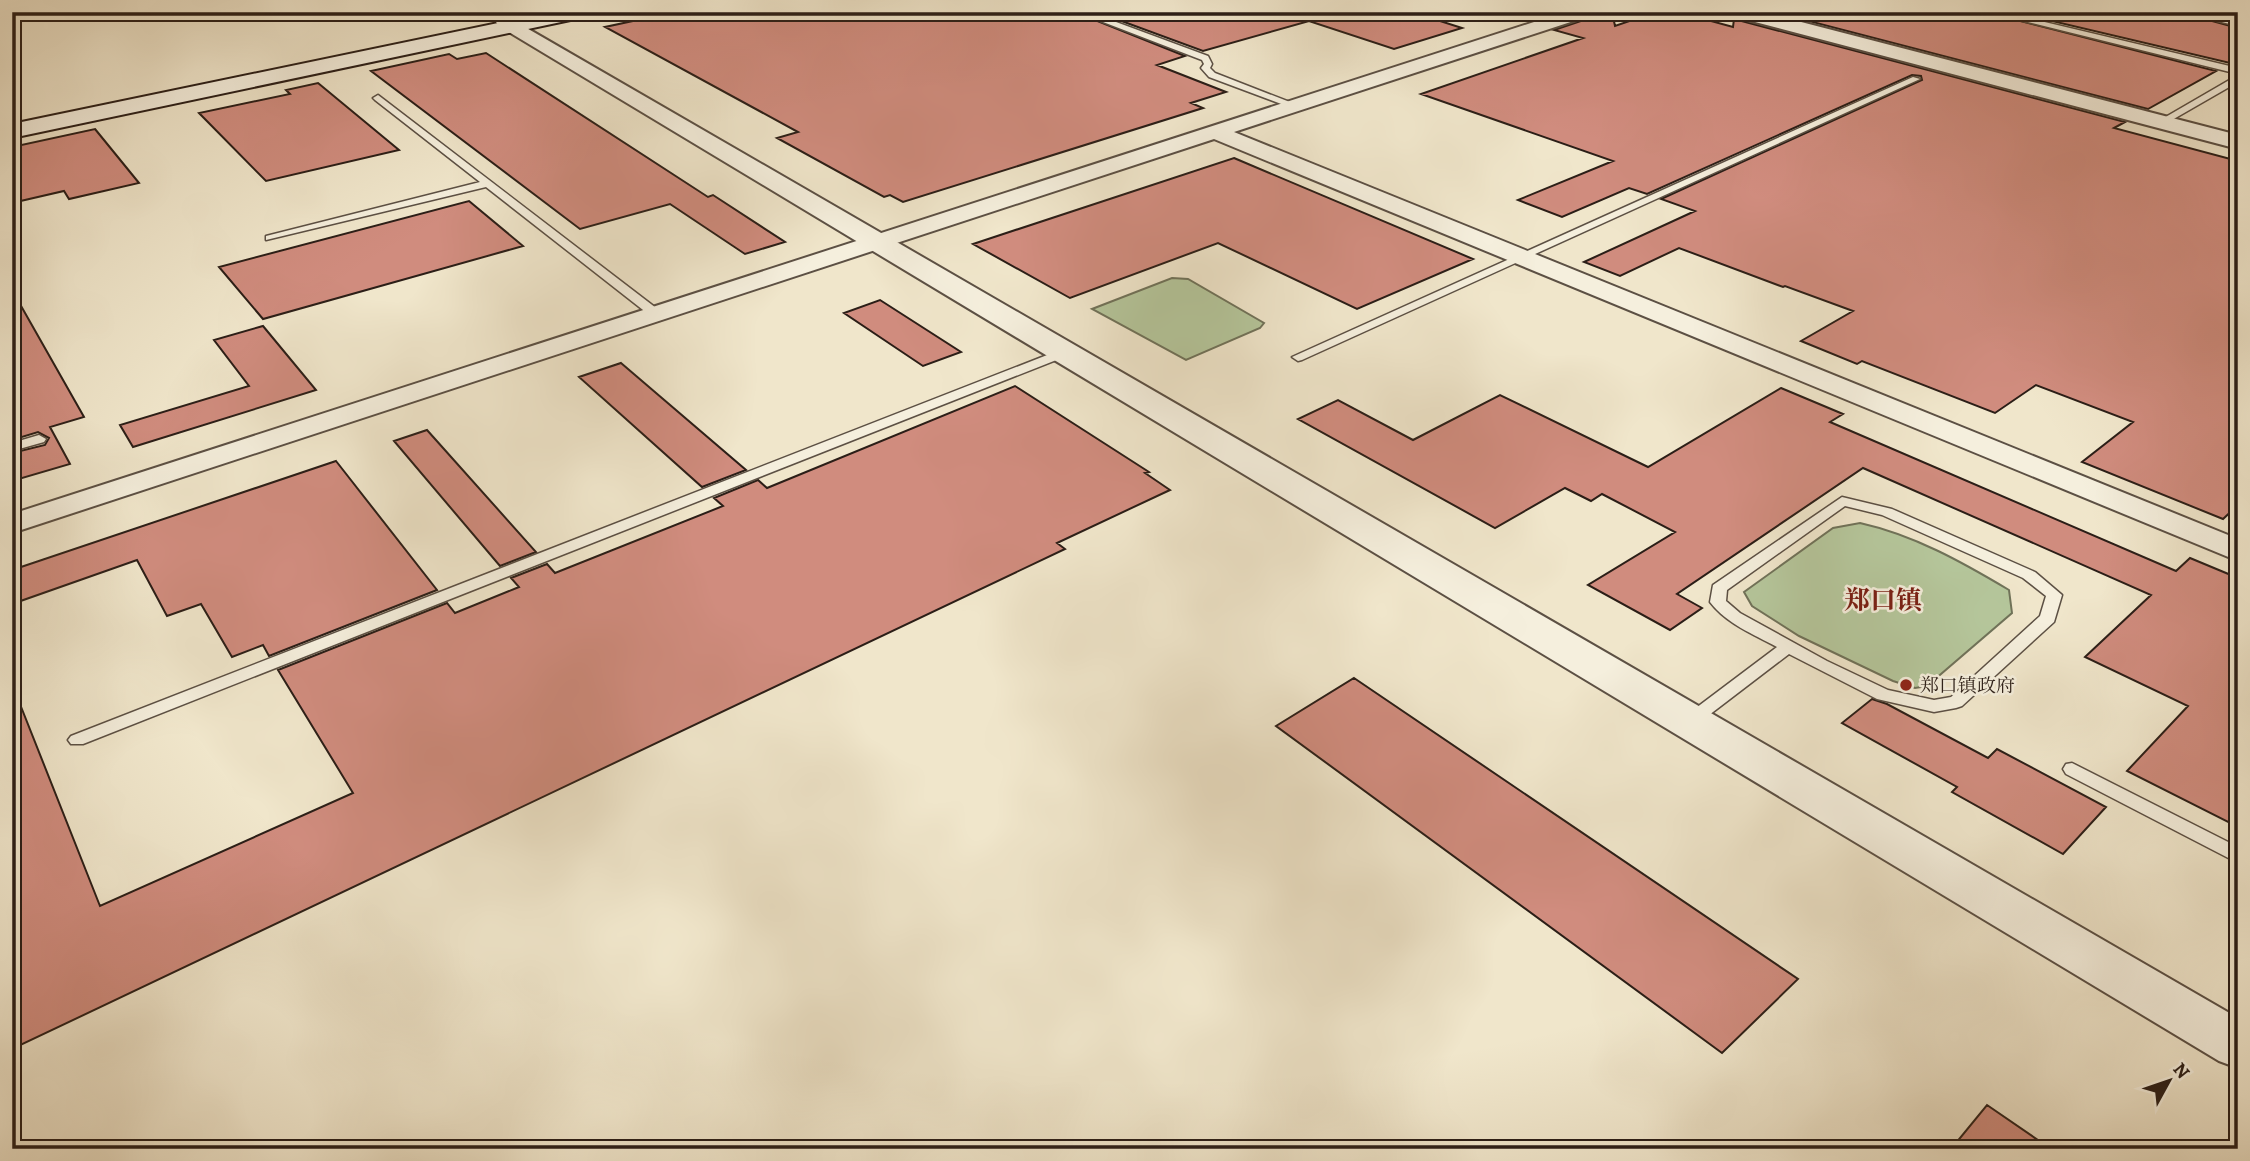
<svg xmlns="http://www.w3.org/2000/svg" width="2250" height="1161" font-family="Alegreya,'Noto Serif SC',serif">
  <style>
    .green { fill: #b5c69b; stroke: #707259; stroke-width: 2 }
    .building { fill: #d08c7e; stroke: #2b1e17; stroke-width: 2 }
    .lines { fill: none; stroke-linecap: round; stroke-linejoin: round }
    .service-casing { stroke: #5c5044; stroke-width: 3 }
    .minor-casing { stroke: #5c5044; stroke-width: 4 }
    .tertiary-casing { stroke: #5c5044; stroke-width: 4 }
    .secondary-casing { stroke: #2b1e17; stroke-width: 4 }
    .service { fill: #f5efdd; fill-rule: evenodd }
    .minor { fill: #f5efdd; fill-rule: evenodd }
    .tertiary { fill: #f5efdd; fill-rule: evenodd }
    .secondary { fill: #f5efdd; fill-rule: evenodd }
    .poi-dot { fill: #8f2418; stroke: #f5efdd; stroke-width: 2.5 }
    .labels { text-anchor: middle; stroke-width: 5; stroke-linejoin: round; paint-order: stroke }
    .poi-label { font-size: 19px; fill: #2b1e17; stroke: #f5efdd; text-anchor: start }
    .district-label { font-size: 26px; font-weight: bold; fill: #7a1f14; stroke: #f5efdd }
  </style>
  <rect width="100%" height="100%" fill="#f0e6cb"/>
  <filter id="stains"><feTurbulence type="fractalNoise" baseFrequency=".00286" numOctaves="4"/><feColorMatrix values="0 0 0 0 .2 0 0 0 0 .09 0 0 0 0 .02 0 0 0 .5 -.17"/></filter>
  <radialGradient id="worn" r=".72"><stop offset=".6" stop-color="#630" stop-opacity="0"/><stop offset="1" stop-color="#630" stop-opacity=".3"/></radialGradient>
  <!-- green -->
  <path class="green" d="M1172,278L1188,279L1264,323L1260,328L1186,360L1092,309Z
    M1860,523C1914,535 1962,562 2009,590L2012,613L1927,686L1915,688L1893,681L1799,636L1752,606L1744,592L1833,528Z"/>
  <!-- building -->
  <path class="building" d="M675,12H1075L1185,56L1157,65L1226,92L1191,103L1203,108L903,202L890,195L884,197L777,138L798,132L605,27Z
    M1097,12H1412L1462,28L1394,49L1309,21L1203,51Z
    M1593,12H1612L1615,26L1656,12H1678L1733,27L1734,19L2125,122L2114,128L2238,161V505L2223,519L2082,462L2133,422L2036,385L1995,413L1862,361L1857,364L1801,341L1853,311L1785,286L1783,287L1679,248L1620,276L1584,262L1695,211L1661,199L1922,80L1921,76L1912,75L1647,194L1629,188L1562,217L1518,200L1613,161L1421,94L1583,38L1554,30L1590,18Z
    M1774,12H1985L2216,71L2148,109Z
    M2014,12H2179L2238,28V59L2230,63Z
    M486,53L708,197L713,195L785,242L745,254L670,204L580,229L371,71L449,54L457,59Z
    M318,83L399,150L266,181L199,113L290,94L286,90Z
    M95,129L139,183L69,199L64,191L12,203V147Z
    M1234,158L1473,259L1357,309L1218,243L1070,298L973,244Z
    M469,201L523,246L263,319L219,267Z
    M12,290L84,417L50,427L70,464L12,481V453L45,445L49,438L38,432L12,440Z
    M880,300L961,352L923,366L844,313Z
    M263,326L316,390L133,447L120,425L249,386L214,340Z
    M621,363L746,470L702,487L579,377Z
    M1015,386L1149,472L1145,473L1170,490L1057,543L1065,549L12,1049V684L100,906L353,793L278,670L447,603L455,613L519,587L511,578L547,564L555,573L723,506L714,498L758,480L767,488Z
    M1781,388L1843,414L1830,422L2176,571L2190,558L2238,578V827L2127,771L2188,706L2085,657L2151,595L1863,468L1677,594L1702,608L1670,630L1588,585L1675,532L1602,494L1591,501L1565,488L1495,528L1298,419L1338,400L1413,440L1500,395L1648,467Z
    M427,430L536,552L500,566L394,441Z
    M336,461L437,590L269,656L263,645L232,657L201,604L167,616L137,560L12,604V570Z
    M1354,678L1798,979L1722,1053L1276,726Z
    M1872,699L1887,704L1988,758L1997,749L2106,807L2063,854L1952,792L1957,787L1842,723Z
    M1987,1105L2051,1149H1951Z"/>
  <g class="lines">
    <!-- service casing -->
    <g class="service-casing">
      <path id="service" d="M1077,12H1089L1208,56L1212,64L1210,68L1215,73L1300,106L1292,108L1209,77L1201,68L1204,64L1202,60Z
        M1987,12H2002L2238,68V74Z
        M2181,12H2197L2238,22V26Z
        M2238,75V82L2165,124L2157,122Z
        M1913,77L1920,79L1302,360L1298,361L1292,357Z
        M378,95L660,311V317H652L486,187L266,240V236L480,182L375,100L373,98Z
        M1065,348L1071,352L1069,355L83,744H71L68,740L71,736Z
        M39,435L46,439L44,442L12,451V443Z
        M1842,497L1892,509L2035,572L2062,595L2054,622L1962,706L1956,708L1934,712L1877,699L1789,654L1696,725H1684L1681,721L1684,717L1777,647C1753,634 1727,624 1710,602L1713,585ZM1845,506L1882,515L2023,578L2046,596L2040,616L1951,697L1934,700L1888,690L1827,661L1740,613L1726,601L1727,590Z
        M2072,763L2238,847V863L2066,774L2063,769L2066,764Z"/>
    </g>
    <!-- minor casing -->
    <g class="minor-casing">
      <path id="minor" d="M68,12L58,18L50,13V12Z
        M1565,12H1591L1589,16L1234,132L2238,539V561L1214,139L12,533V514Z"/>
    </g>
    <!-- tertiary casing -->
    <g class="tertiary-casing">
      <path id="tertiary" d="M1729,12H1763L2238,135V149L1732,16Z
        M506,16L2238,1018V1068L2219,1061L499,26L496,22L499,18Z"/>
    </g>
    <!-- secondary casing -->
    <g class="secondary-casing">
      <path id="secondary" d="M551,12H590L580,18L12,138V124Z"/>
    </g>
    <!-- service -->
    <use href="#service" class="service"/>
    <!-- minor -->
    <use href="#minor" class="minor"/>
    <!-- tertiary -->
    <use href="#tertiary" class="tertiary"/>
    <!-- secondary -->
    <use href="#secondary" class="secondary"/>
  </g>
  <!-- markers -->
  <circle class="poi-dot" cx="1906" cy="685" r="7"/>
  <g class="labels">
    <!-- poi labels -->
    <g class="poi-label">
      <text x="1920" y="692">郑口镇政府</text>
    </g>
    <!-- district labels -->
    <g class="district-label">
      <text x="1883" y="609">郑口镇</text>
    </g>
  </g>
  <!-- margin -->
  <rect width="2250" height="1161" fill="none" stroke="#f0e6cb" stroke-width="42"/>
  <rect x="14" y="14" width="2222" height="1133" fill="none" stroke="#2b1e17" stroke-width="3.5"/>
  <rect x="21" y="21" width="2208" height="1119" fill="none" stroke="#2b1e17" stroke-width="2"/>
  <!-- north arrow -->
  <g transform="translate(2169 1081) rotate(50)" stroke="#f5efdd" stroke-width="5" paint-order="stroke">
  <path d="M0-5L12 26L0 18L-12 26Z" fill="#2b1e17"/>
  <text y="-10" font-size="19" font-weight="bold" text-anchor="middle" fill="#2b1e17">N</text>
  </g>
  <rect width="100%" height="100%" filter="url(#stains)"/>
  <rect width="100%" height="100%" fill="url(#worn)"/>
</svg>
